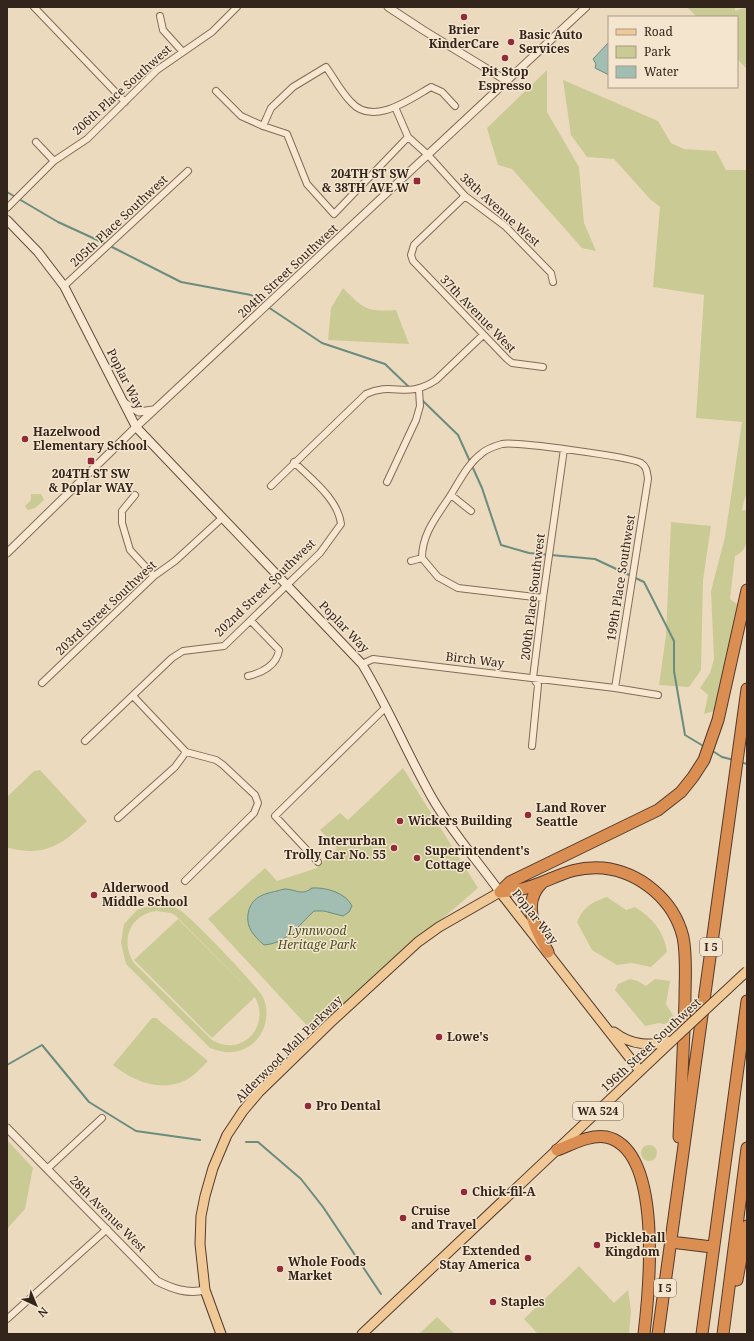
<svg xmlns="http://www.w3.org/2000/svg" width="754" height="1341" font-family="'Noto Serif',serif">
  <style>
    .green { fill: #caca94; fill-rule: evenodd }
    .water { fill: #a2beb3; stroke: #6a8c7f }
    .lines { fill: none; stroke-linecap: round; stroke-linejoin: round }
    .stream { stroke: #6a8c7f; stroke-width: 2 }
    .minor-casing { stroke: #846a58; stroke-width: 8 }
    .tertiary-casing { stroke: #846a58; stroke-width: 9 }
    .secondary-casing { stroke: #664c3c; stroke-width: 10 }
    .primary-casing { stroke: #523a2d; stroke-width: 11 }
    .motorway-casing { stroke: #523a2d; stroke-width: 13 }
    .minor { stroke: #f8e8d2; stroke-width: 6 }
    .tertiary { stroke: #f8e8d2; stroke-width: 7 }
    .secondary { stroke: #f8e8d2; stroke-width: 8 }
    .primary { stroke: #f0c997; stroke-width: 9 }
    .motorway { stroke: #db8e51; stroke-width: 11 }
    .primary-bridge-casing { stroke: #523a2d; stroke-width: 11; stroke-linecap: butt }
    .primary-bridge { stroke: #f0c997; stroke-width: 9 }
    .poi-dot { fill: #922a37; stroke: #f4e5cf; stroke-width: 1.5 }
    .labels { text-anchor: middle; stroke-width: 3; stroke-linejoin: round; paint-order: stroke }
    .shield { fill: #f4e5cf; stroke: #6e5f52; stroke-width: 1 }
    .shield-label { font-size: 11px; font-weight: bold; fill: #34251c }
    .poi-label { font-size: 12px; font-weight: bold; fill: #34251c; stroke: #f4e5cf; text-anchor: start }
    .street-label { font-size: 12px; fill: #34251c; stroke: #f4e5cf }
    .park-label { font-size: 12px; font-style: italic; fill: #4a5023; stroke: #f4e5cf }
  </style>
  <rect width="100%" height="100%" fill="#ecdabf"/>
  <!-- green -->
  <path class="green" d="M687,7H735V11L747,7V69L737,59V17H697Z
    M547,70V112L579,167L584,223L596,251L582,248L512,169L498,165L487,128Z
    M563,80L658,121L671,143L684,149L716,151L726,170H747V491L742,509L743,511L747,509C747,525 753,549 735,556L730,599L737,604L731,642L715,711L704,714L708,695L700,688L710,673L714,659L711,591L725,537L742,422L696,418L704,295L653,287L660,207L650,199L614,159L587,157L571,135Z
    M343,288C364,309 366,312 396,310L409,344L328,340L331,308Z
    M31,494H41L44,500L35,508L28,510L25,506L31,500Z
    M671,522L711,526L703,580L701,670L689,687L659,685L666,635Z
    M403,768L478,888L312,1031L208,919L265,868L277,881L317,868L337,848L320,830L340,813L348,820Z
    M40,770L87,821C62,845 44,857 9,848L7,847V797L34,771Z
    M607,897L626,910L635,907C653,918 664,932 667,952L651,967L632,963L617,965L592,950L577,922C584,907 591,902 607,897Z
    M155,904C164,904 173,906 181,911C193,919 259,987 264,999C270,1015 265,1035 251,1045C238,1054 225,1054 210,1048L126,964L121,943L124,924L137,910ZM156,911L171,913L176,916L254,995L178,919L134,960L212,1038L255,997C271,1026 242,1058 212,1040L134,963C120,942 129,915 156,911Z
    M630,979L638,981L646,986L655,979L670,981L666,1004L677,1022L674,1026L669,1022L664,1024L659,1023L645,1026L615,990L618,984Z
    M152,1018H156L208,1061C201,1068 193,1077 184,1081C159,1092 133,1081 113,1065Z
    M7,1140L33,1168L25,1209L7,1229Z
    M641 1153a8 8 0 1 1 16 0a8 8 0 1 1-16 0Z
    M579,1266L614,1303L628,1290L631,1311L629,1334H538L524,1319Z
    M437,1317L455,1334H419Z"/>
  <!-- water -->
  <path class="water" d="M609,42V75L595,68L596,64L593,59Z
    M312,888C326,887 346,893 352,906L349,912L343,916L324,911H314C298,926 287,943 264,945C254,936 246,928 248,914C251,897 263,894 277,891C280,890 284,889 286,889C297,890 302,896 312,888Z"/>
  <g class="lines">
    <!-- stream -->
    <path class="stream" d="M7,192L58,222L106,244
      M110,246L181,282L251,295L265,304
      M268,307L322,343L385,364L410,388
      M422,400L458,435L482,488L501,545L529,553L595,559L644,582L674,641V671L685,735L705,747
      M711,750L722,757L734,760
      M740,762L747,764
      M7,1065L42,1045L89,1102L136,1131L200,1140
      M246,1142H258L301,1179L323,1207L381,1294"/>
    <!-- minor casing -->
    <g class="minor-casing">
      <path id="minor" d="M34,7L125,102
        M160,16L163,30L182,51
        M216,91L241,116L263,126L287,134L307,184L334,214L408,137L428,155L465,196L505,226L551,273L553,282
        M395,107L408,137
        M263,126L271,108L293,87L326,67C334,78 341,92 351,102C373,127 410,99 431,87L442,92L455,106
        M36,142L54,161
        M465,196L414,245L411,255L413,261L507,359L512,363L543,367
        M7,208L54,161L87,139L157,70L212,32L237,7
        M64,286L188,171
        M387,482L416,420L420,406L419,390
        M271,486L366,394C394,381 406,400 436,380L483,335
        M135,495L122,511V523L130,550L154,576
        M451,495L471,511
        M411,561L422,558
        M543,598L458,588L438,577L422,558C422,532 439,514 452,493C460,480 468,464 481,454C486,449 495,446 502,444C514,441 631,457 641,463C647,467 647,472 648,479L615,688
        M362,664L373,659L615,688L658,695
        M248,676C262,673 277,665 279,650L251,621
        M42,683L154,576L175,561L222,518
        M133,696L186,752L216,760L223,765L255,795L258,803L254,813L185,881
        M85,741L172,658L183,651L224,646L320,553L341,524C338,499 312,480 294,462
        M532,746L538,685L533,678L543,598L564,449
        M118,818L175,767L186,752
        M318,862L275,816L386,707
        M47,1169L102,1118
        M7,1319L107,1229"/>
    </g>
    <!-- tertiary casing -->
    <g class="tertiary-casing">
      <path id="tertiary" d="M388,7L423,30L507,81
        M123,402L139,412L153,410
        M7,553L136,427L586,7
        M7,1128L157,1281C173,1289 187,1294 205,1290"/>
    </g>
    <!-- secondary casing -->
    <g class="secondary-casing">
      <path id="secondary" d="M7,220L38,252L64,286L136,427L362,664C388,707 407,753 431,796C450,830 477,860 500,892"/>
    </g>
    <!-- primary casing -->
    <g class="primary-casing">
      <path id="primary" d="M614,1032C632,1046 651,1046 672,1041
        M221,1334L205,1290L200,1244L201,1216L205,1196L213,1168L227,1135L243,1111L259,1092L330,1023L418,942L439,927L500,892L640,1071
        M362,1334L673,1040"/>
    </g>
    <!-- motorway casing -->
    <g class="motorway-casing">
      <path id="motorway" d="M543,882C520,903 536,930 548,952
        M500,892C506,891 512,891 518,890C549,884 566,865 603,868C640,872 674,900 683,937C687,957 685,978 685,998C684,1044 681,1091 679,1137
        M500,892L510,882L658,810L681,792L693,777L704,760L718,720L747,590
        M557,1150C571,1145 590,1134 606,1137C664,1149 649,1292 644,1334
        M671,1242L712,1247
        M737,1280L747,1226
        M658,1334L747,689
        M702,1334L747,1001
        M723,1334L747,1148"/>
    </g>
    <!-- minor -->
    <use href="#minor" class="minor"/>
    <!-- tertiary -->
    <use href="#tertiary" class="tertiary"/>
    <!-- secondary -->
    <use href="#secondary" class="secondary"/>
    <!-- primary -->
    <use href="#primary" class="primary"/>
    <!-- motorway -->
    <use href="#motorway" class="motorway"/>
    <!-- primary-bridge casing -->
    <g class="primary-bridge-casing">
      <path id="primary-bridge" d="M673,1040L747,971"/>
    </g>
    <!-- primary-bridge -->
    <use href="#primary-bridge" class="primary-bridge"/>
  </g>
  <!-- markers -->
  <g class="poi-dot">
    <circle cx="464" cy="17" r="4"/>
    <circle cx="511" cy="42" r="4"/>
    <circle cx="505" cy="58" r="4"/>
    <rect x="413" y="177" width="8" height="8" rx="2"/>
    <circle cx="25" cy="439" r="4"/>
    <rect x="87" y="457" width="8" height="8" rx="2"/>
    <circle cx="528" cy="815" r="4"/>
    <circle cx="400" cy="821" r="4"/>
    <circle cx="394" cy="848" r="4"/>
    <circle cx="417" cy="858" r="4"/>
    <circle cx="94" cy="895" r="4"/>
    <circle cx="439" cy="1037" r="4"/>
    <circle cx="308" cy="1106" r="4"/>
    <circle cx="464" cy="1192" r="4"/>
    <circle cx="403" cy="1218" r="4"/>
    <circle cx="597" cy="1245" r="4"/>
    <circle cx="528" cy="1258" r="4"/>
    <circle cx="280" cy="1269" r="4"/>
    <circle cx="493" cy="1302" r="4"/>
  </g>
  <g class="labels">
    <!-- shield labels -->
    <g class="shield">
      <rect x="700" y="938" width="22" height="18" rx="3"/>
      <rect x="573" y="1102" width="50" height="18" rx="3"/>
      <rect x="654" y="1279" width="22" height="18" rx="3"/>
    </g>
    <g class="shield-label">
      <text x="711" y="951">I 5</text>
      <text x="598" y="1115">WA 524</text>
      <text x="665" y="1292">I 5</text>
    </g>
    <!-- poi labels -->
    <g class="poi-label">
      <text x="464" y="34" text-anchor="middle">Brier<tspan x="464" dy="14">KinderCare</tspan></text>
      <text x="519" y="39">Basic Auto<tspan x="519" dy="14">Services</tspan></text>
      <text x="505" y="76" text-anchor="middle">Pit Stop<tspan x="505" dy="14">Espresso</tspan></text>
      <text x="409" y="178" text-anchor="end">204TH ST SW<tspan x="409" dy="14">&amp; 38TH AVE W</tspan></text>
      <text x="33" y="436">Hazelwood<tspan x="33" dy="14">Elementary School</tspan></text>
      <text x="91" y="478" text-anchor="middle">204TH ST SW<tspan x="91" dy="14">&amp; Poplar WAY</tspan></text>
      <text x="536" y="812">Land Rover<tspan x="536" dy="14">Seattle</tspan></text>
      <text x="408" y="825">Wickers Building</text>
      <text x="386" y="845" text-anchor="end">Interurban<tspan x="386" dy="14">Trolly Car No. 55</tspan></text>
      <text x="425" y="855">Superintendent's<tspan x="425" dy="14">Cottage</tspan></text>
      <text x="102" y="892">Alderwood<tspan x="102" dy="14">Middle School</tspan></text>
      <text x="447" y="1041">Lowe's</text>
      <text x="316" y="1110">Pro Dental</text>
      <text x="472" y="1196">Chick-fil-A</text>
      <text x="411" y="1215">Cruise<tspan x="411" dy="14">and Travel</tspan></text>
      <text x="605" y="1242">Pickleball<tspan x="605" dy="14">Kingdom</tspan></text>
      <text x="520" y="1255" text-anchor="end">Extended<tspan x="520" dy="14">Stay America</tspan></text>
      <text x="288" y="1266">Whole Foods<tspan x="288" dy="14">Market</tspan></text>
      <text x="501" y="1306">Staples</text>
    </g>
    <!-- street labels -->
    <g class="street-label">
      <text transform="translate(122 90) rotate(-42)" y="4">206th Place Southwest</text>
      <text transform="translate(500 210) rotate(42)" y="4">38th Avenue West</text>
      <text transform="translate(119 221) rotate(-43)" y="4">205th Place Southwest</text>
      <text transform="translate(288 271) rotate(-43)" y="4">204th Street Southwest</text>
      <text transform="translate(478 314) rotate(46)" y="4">37th Avenue West</text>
      <text transform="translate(125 379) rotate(63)" y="4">Poplar Way</text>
      <text transform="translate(621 578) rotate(-81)" y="4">199th Place Southwest</text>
      <text transform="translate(265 588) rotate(-44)" y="4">202nd Street Southwest</text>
      <text transform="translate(533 597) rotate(-83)" y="4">200th Place Southwest</text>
      <text transform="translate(106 608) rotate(-43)" y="4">203rd Street Southwest</text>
      <text transform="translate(344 627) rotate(46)" y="4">Poplar Way</text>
      <text transform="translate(475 660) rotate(7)" y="4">Birch Way</text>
      <text transform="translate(535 917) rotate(52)" y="4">Poplar Way</text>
      <text transform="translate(651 1045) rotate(-43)" y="4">196th Street Southwest</text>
      <text transform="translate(289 1049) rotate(-45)" y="4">Alderwood Mall Parkway</text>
      <text transform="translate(108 1214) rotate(45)" y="4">28th Avenue West</text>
    </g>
    <!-- park labels -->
    <g class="park-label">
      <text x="317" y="935">Lynnwood<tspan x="317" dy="14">Heritage Park</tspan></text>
    </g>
  </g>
  <!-- border -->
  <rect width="754" height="1341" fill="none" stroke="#34251c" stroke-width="16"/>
  <!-- legend -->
  <rect x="608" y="16" width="130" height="72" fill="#f4e5cf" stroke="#a79887"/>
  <rect x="616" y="29" width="20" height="6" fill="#f0c997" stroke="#a79887"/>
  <text x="644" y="36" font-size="12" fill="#34251c">Road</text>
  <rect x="616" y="46" width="20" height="12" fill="#caca94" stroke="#a79887"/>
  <text x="644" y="56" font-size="12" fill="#34251c">Park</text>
  <rect x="616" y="66" width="20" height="12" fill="#a2beb3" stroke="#a79887"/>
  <text x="644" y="76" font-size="12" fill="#34251c">Water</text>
  <!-- north arrow -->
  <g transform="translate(36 1305) rotate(136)" stroke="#f4e5cf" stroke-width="3" paint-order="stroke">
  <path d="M0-3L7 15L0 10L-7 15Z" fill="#34251c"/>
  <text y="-6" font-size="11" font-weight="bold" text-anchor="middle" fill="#34251c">N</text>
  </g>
</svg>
